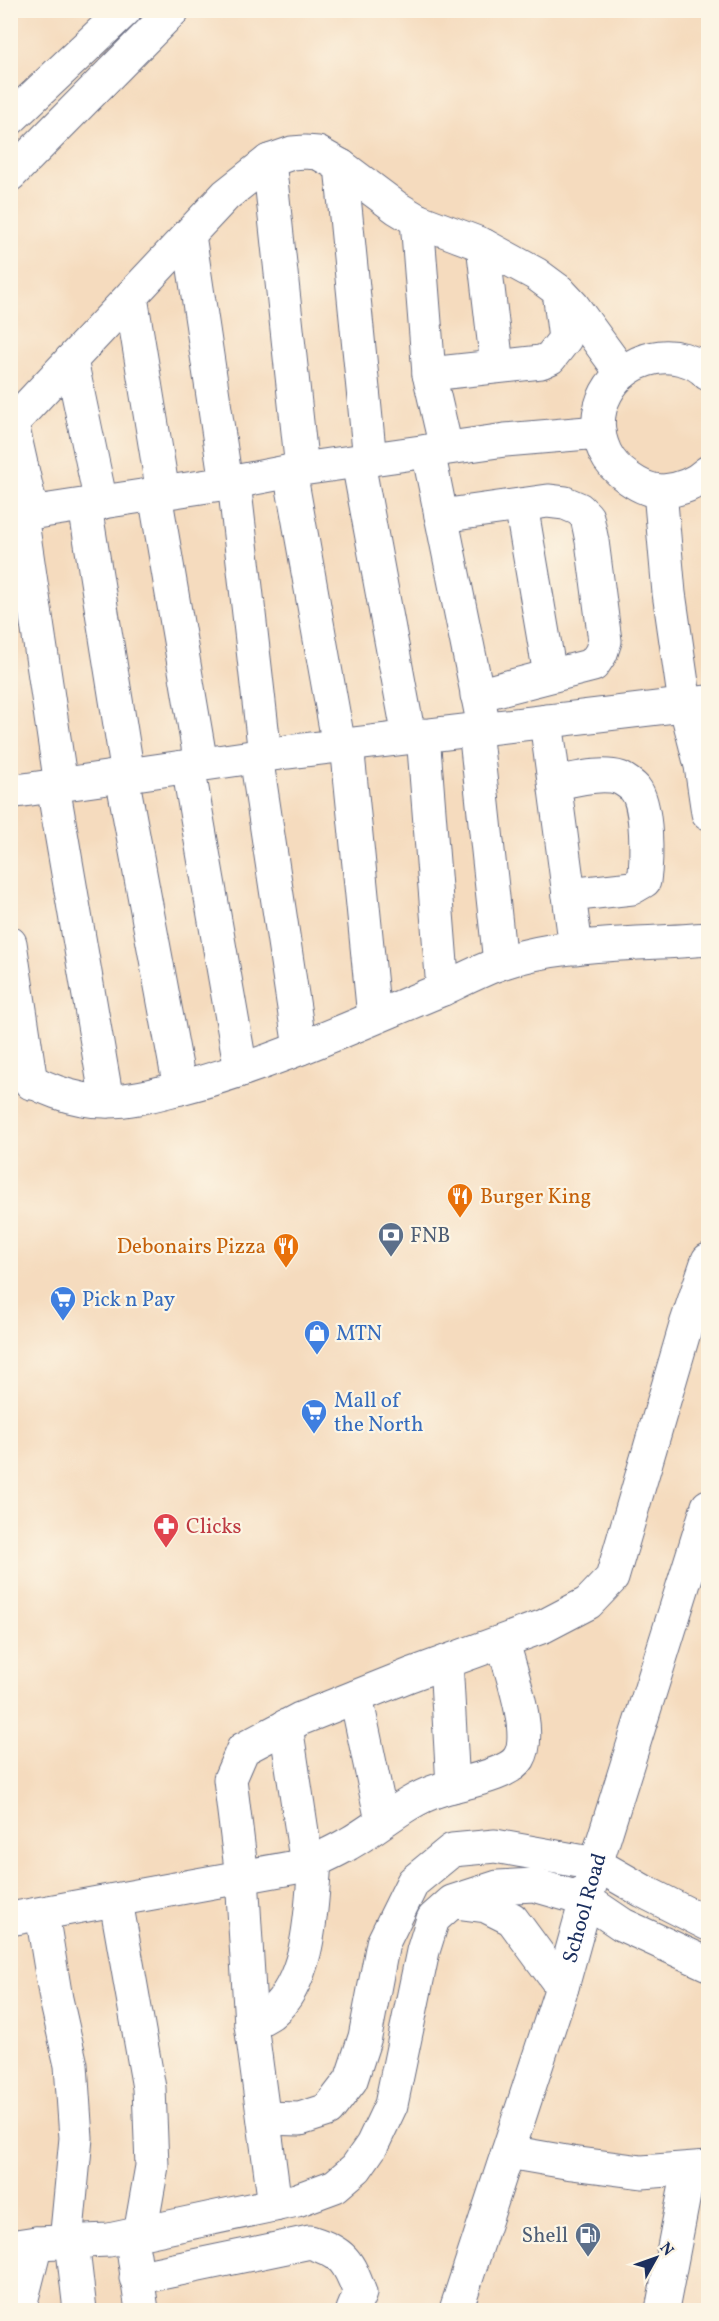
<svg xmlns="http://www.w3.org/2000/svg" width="719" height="2321" font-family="Vollkorn,serif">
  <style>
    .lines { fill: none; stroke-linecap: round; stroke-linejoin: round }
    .minor-casing { stroke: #676b80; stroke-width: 35 }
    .highway-casing { stroke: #676b80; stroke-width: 35 }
    .minor { stroke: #fff; stroke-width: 33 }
    .highway { stroke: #fff; stroke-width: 33 }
    .labels { text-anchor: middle; stroke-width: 4.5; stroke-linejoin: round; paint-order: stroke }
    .food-label { font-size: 21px; fill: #c56008; stroke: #fcf5e5; text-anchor: start }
    .service-label { font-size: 21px; fill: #4e5e75; stroke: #fcf5e5; text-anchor: start }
    .shop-label { font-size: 21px; fill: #366cbe; stroke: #fcf5e5; text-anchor: start }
    .health-label { font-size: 21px; fill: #be3a42; stroke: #fcf5e5; text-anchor: start }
    .street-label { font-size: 21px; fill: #1b2f5e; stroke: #fcf5e5 }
  </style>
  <rect width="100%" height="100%" fill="#fcf5e5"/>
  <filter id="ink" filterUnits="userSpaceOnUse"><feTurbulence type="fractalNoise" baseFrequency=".0167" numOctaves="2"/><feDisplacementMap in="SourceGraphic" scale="12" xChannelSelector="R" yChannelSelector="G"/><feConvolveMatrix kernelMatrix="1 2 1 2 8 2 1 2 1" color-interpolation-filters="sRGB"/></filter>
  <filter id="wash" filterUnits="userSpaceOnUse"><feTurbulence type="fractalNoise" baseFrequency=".008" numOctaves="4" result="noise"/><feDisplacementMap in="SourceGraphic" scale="24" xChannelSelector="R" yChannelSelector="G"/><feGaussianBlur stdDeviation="1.35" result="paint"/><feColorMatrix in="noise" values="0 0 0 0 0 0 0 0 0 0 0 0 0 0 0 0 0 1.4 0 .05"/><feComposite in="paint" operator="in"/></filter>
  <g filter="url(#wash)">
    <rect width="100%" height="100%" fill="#f5dbbe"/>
  </g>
  <g filter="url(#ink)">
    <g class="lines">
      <!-- minor casing -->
      <g class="minor-casing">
        <g id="minor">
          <path d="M269,161L302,469"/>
          <path d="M341,166L370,460"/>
          <path d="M417,220L429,374L446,448"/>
          <path d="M189,235L226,483"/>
          <path d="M483,245L497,366"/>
          <path d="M131,297L163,493"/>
          <path d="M71,360L101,503"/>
          <path d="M429,374L541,362L550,358L565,339L559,291"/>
          <path d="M708,374C696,360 672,354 654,358C611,367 586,411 605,452C613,470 642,492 663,491C680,490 696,483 708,472"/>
          <path d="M12,424L32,513"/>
          <path d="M10,425L226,195L269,161L292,153L305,152L318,153L341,166L397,208L417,220L483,245L536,274L559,291L573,306L621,372"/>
          <path d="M428,451L482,717"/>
          <path d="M358,462L409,737"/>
          <path d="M290,471L339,746"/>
          <path d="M234,482L265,755"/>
          <path d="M660,491L669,593L685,704L701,766L708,813"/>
          <path d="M155,494L201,764"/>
          <path d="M521,505L550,675"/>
          <path d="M85,506L128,775"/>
          <path d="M21,515L61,785"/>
          <path d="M10,516L234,482L302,469L505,440L599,432"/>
          <path d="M441,516L548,501L565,503L579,509L587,517L592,541L605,641L601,653L593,665L477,695"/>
          <path d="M546,721L576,948"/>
          <path d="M475,729L500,963"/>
          <path d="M423,735L443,989"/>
          <path d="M347,744L374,1017"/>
          <path d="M256,756L300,1048"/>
          <path d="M188,766L241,1070"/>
          <path d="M122,776L180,1088"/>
          <path d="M555,783C574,780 600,772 620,778C624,780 633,786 635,789C648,805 647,860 644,881L632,888L569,895"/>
          <path d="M53,786L107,1101"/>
          <path d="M10,792L287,752L708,702"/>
          <path d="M10,943L31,1083"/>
          <path d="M10,1068C37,1087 74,1102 108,1101C134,1101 159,1093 184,1087C273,1064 358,1024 443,989C462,980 481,970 501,963C565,941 641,945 708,939"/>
          <path d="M446,1662L453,1786"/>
          <path d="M356,1697L382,1821"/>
          <path d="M286,1726L307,1865"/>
          <path d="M116,1901L149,2088L152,2166L140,2234"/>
          <path d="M455,1902L486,1906L512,1919L562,1987"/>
          <path d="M42,1914L56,1999L71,2065L76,2138L66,2242"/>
          <path d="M10,1919L307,1865C320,1858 335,1852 348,1844C379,1827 404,1801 439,1790C458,1783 508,1776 519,1758C534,1733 510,1670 503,1642"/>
          <path d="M251,2024C257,2021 265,2017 271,2013C311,1979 311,1909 315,1861"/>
          <path d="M264,2118L300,2119L328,2110L351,2080L365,2037L383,1943L413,1882L452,1850L495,1846L596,1864L643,1891L708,1924"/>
          <path d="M508,2152L572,2163L642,2172L708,2167"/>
          <path d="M275,2205L251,2024L242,1877L230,1779L243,1749L300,1719L410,1675L544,1626L588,1603L612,1578L687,1322L708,1260"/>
          <path d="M72,2241L80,2310"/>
          <path d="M10,2247L36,2243L109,2240L297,2200L335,2186L356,2168L372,2145L391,2105L423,1951L433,1919L452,1902L498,1887L534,1885L586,1900L623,1925L708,1964"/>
          <path d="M134,2255L142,2310"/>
          <path d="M136,2278L310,2242C344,2253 348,2261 360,2293L353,2310"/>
          <path d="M19,2310L36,2243"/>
          <path id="s1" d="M456,2310L562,1987L596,1864L708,1506"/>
          <path d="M662,2310L689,2169"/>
        </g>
      </g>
      <!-- highway casing -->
      <g class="highway-casing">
        <path id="highway" d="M10,119L125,10
          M10,175L173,10"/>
      </g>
      <!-- minor -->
      <use href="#minor" class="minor"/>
      <!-- highway -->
      <use href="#highway" class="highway"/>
    </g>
  </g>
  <!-- icons -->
  <defs>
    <g id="restaurant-pin" transform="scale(1.35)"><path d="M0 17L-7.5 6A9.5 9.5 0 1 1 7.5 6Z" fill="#e8710a" stroke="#fcf5e5"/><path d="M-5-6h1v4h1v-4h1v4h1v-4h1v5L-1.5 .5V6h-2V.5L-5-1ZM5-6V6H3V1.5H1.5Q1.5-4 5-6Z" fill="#fff"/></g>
    <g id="bank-pin" transform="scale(1.35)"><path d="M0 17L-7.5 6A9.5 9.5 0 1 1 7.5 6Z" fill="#5c6f8a" stroke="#fcf5e5"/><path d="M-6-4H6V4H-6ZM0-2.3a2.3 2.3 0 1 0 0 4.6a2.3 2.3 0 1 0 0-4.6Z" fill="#fff"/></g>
    <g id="supermarket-pin" transform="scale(1.35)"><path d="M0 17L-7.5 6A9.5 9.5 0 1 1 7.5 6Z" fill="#3f7fe0" stroke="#fcf5e5"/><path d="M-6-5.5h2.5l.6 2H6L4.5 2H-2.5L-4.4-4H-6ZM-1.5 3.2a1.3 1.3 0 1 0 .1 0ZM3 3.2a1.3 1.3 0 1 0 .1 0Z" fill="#fff"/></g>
    <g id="shop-pin" transform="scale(1.35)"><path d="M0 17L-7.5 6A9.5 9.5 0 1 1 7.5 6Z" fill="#3f7fe0" stroke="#fcf5e5"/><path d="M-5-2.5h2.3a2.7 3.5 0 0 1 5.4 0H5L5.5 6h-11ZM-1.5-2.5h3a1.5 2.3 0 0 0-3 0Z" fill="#fff"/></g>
    <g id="pharmacy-pin" transform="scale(1.35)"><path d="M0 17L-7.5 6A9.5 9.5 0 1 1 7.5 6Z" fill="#e0444e" stroke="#fcf5e5"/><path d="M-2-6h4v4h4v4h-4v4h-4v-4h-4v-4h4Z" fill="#fff"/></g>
    <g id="fuel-pin" transform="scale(1.35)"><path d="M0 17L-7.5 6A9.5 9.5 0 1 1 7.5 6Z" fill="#5c6f8a" stroke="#fcf5e5"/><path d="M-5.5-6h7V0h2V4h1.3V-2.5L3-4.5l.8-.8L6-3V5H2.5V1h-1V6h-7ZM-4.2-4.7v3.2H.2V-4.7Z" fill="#fff"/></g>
  </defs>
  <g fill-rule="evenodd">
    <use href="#restaurant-pin" x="460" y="1196"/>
    <use href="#bank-pin" x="391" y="1235"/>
    <use href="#restaurant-pin" x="286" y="1246"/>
    <use href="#supermarket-pin" x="63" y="1299"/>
    <use href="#shop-pin" x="317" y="1333"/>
    <use href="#supermarket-pin" x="314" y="1412"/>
    <use href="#pharmacy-pin" x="166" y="1526"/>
    <use href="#fuel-pin" x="588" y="2235"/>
  </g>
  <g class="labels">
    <!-- food labels -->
    <g class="food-label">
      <text x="480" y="1203">Burger King</text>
      <text x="266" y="1253" text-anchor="end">Debonairs Pizza</text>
    </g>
    <!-- service labels -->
    <g class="service-label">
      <text x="410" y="1242">FNB</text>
      <text x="568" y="2242" text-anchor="end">Shell</text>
    </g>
    <!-- shop labels -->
    <g class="shop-label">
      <text x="82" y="1306">Pick n Pay</text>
      <text x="336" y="1340">MTN</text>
      <text x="334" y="1407">Mall of<tspan x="334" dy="24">the North</tspan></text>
    </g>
    <!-- health labels -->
    <g class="health-label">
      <text x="186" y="1533">Clicks</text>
    </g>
    <!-- street labels -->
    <g class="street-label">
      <text dy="7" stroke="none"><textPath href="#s1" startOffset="422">School Road</textPath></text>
    </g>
  </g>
  <!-- margin -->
  <rect width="719" height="2321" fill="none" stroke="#fcf5e5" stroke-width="36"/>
  <!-- north arrow -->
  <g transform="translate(656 2258) rotate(50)" stroke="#fcf5e5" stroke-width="4.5" paint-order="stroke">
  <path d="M0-4.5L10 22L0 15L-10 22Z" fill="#1b2f5e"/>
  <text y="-9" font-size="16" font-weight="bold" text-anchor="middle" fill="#1b2f5e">N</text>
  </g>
</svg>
